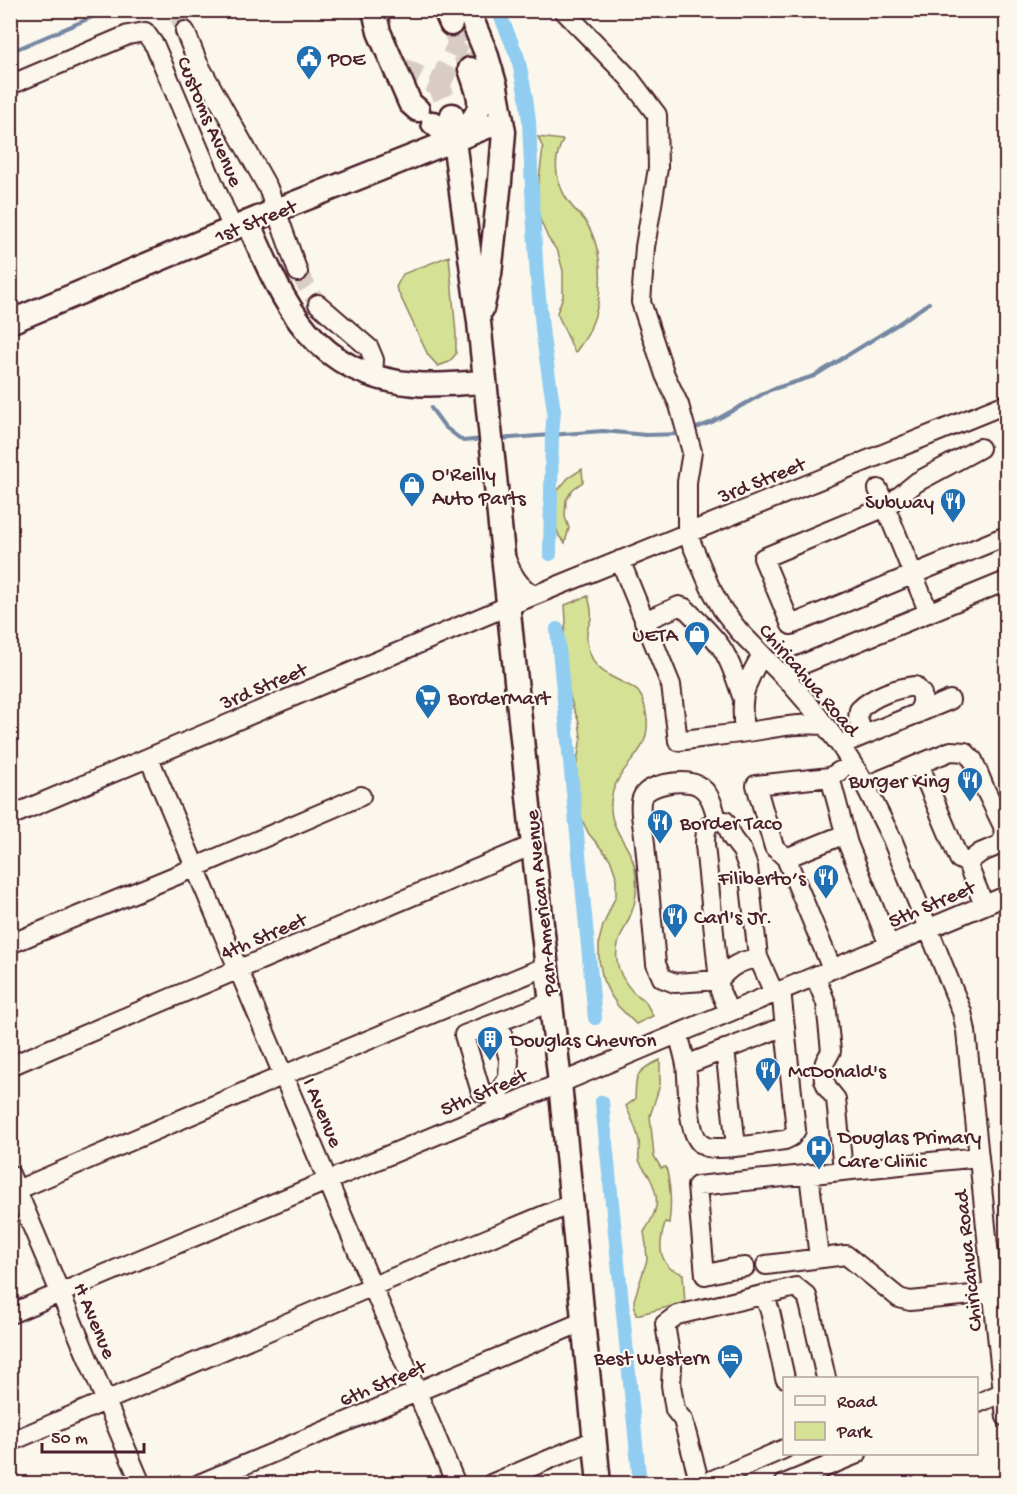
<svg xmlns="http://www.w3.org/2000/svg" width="1017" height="1494" font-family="'Gochi Hand',sans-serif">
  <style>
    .green { fill: #d5e194; stroke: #908060; stroke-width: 1.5 }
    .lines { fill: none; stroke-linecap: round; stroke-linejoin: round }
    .stream { stroke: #7487a2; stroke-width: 4 }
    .canal { stroke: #90cdf1; stroke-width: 14 }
    .minor-tunnel { stroke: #d8ccc5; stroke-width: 18; stroke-dasharray: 18 9; stroke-linecap: butt }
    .major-tunnel { stroke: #d8ccc5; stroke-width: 22; stroke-dasharray: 22 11; stroke-linecap: butt }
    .minor-casing { stroke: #4a1f2b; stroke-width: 22 }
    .major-casing { stroke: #4a1f2b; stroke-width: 27 }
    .minor { stroke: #fbf7ec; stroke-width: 18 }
    .major { stroke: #fbf7ec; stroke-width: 22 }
    .labels { text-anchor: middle; stroke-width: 4.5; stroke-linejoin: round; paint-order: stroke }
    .poi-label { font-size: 21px; fill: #4a1f2b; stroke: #fbf7ec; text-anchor: start }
    .street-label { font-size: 21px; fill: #4a1f2b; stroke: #fbf7ec }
  </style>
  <rect width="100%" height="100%" fill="#fbf7ec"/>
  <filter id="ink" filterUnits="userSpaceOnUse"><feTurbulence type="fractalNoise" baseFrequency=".0167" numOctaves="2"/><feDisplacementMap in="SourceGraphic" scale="12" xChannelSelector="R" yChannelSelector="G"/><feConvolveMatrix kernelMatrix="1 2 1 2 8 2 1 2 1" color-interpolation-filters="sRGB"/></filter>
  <g filter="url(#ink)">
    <!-- green -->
    <path class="green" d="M538,137L563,140C561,144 559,149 558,153C553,171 560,191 571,205C575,211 582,216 586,222C605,253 604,297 590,329C587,338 580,345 575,353L557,313L563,296V271L558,252L548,238L538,215V187L543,148Z
      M449,256L456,334V354L449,362L438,366L428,355L396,287L403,274Z
      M582,469L583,482L573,489L566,500L565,517L569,528L565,543L559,536L553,518L554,495L568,478Z
      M588,596C590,603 592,611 591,618C591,621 589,624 588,627C585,639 588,651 594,662C603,675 619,680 632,687C633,688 638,691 639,693C644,699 646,711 647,719C650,754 622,762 613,791C602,830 635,843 636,877C637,887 636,899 633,908C628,926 614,941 617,960C618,971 625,983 633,992C636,995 641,997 644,1000C648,1005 650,1011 653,1016L636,1024L618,1006L610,994L603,980L599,960V941L603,926L616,895V876L610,859L589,834L581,818L577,803L575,786L576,769L581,737L579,722L573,707L564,674L562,643L566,622L565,605Z
      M660,1060V1085L650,1116L654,1156L661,1168L666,1167C671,1187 672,1203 669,1223L665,1222C661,1238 656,1255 670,1268C673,1270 679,1272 683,1274L685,1303L636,1315L634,1300L647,1260L646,1245L644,1232C658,1211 661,1199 649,1176C646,1171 641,1166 639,1160C638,1154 640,1148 639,1141C637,1129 631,1118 626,1106L635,1099C636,1073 636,1071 660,1060Z"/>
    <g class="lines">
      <!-- stream -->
      <path class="stream" d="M10,52L109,10
        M431,408L445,427L463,441L484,439
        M691,430L712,422L770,390L814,376L898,324L929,303
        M498,439L603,431L646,435L682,434"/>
      <!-- canal -->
      <path class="canal" d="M498,10L518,58L526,97L529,121L533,211L537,277L543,337L554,411L552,435L550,554
        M557,629L595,1018
        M602,1102L640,1484"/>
      <!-- minor-tunnel -->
      <path class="minor-tunnel" d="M176,10L185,31
        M298,272L318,304"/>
      <!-- major-tunnel -->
      <path class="major-tunnel" d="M451,24L470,69
        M400,68L439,86L452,115
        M439,86L459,42"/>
      <!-- minor casing -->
      <g class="minor-casing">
        <path id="minor" d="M563,10L629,78L657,115L658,168L645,247L641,302L665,375L679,405L692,452L687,482V533L710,587L722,609L739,631L791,684L811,707L840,745L861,777L892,839L962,1012L966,1031L1003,1393L1006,1417
          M185,31L198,63L268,188L298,272
          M10,85L128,35L145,32L155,46L233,229
          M318,304L369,348L374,360L373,377
          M980,448L917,482L886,507L763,558L791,625L1006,536
          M878,489L929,613
          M506,559C513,576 518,585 533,595
          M620,560L671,685L678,741C703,737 729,735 754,731C779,727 799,723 825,725
          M644,621L679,606L685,608C696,619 708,630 718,643C730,658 736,680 743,699
          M786,679L796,667L1006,581
          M744,732C740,697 744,685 762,655
          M854,739L861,728L858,719L859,710C873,696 896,688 915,686L922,694V704L917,714
          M850,741L950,700
          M149,758L456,1484
          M919,764L951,751L965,752L973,760L985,789L1003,826L1004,838L999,845L980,853L967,863
          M840,771L830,777L848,844L889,945
          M830,777L756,785L774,847L786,858L832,969
          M866,786L919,764L959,859L967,863L984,905
          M10,816L508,606L1006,404
          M717,820C714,807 710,791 697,785C684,779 648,783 642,798C638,808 644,832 645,844C649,884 652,924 656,964L662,978L675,983L719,980C731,965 740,962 758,957
          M786,858L845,834
          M10,944L182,873L361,796
          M815,976L826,1003L831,1051L825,1062L823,1071L824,1080L828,1089L836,1099L843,1171
          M729,1012L720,991L705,845C705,830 706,819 725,821L732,838L742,851L748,867L758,957L774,993
          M678,1034C681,1044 684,1055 686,1065C689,1084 685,1141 707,1147C722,1151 768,1142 785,1140L791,1137L796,1130L781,990
          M725,1049L736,1146
          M686,1065L785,1026
          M10,1066L533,845
          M496,1096L508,1078L509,1060L499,1022
          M501,1109L496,1096L481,1092L464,1035L551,1002
          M10,1174L141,1484
          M809,1174L819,1258
          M10,1193L284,1075L547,966
          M766,1265L846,1255L899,1298L910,1301L993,1293
          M745,1267L729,1269L705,1275L697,1186L979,1157
          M764,1295L770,1311L785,1378
          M10,1314L1006,896
          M976,1404L1006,1391
          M10,1442L373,1286L571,1204
          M199,1484L582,1322
          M491,1484L595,1440
          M700,1484L683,1420L675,1410L671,1385L672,1367L665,1324L677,1315L796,1287L807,1296L810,1307L826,1378
          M703,1484L784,1449
          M784,1484L857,1454"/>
      </g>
      <!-- major casing -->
      <g class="major-casing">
        <path id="major" d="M374,10L379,32L410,103L418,110
          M445,10L451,24
          M468,10L486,53L496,87L504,132L500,181L490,274L482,309
          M452,115L455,124L454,141L479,322L533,845L560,1083L599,1484
          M433,123L454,141
          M457,138C485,108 483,107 470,69
          M248,222C284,305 314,376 415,384C438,386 462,383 484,382
          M10,322L277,210L502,121"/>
      </g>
      <!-- minor -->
      <use href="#minor" class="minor"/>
      <!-- major -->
      <use href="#major" class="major"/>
    </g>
  </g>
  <!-- icons -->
  <defs>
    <g id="civic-pin" transform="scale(1.35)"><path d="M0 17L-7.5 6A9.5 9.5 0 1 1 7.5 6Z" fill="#1f6fb2" stroke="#fbf7ec"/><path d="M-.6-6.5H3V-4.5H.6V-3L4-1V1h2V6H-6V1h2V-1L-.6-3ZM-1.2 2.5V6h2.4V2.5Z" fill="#fff"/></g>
    <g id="shop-pin" transform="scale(1.35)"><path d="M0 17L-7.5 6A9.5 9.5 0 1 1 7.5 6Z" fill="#1f6fb2" stroke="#fbf7ec"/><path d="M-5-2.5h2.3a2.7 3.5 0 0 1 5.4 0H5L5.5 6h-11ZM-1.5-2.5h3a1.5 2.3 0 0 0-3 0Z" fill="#fff"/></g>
    <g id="restaurant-pin" transform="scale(1.35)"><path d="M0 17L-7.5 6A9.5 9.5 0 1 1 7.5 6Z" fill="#1f6fb2" stroke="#fbf7ec"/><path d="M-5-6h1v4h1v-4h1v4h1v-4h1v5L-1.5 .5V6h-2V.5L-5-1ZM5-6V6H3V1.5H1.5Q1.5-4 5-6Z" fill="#fff"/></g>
    <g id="supermarket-pin" transform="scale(1.35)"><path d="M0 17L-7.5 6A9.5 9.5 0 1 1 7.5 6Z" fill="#1f6fb2" stroke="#fbf7ec"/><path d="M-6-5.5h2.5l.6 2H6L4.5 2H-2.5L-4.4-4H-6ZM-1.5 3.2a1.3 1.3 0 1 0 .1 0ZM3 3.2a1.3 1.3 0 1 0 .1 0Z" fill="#fff"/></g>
    <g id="building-pin" transform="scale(1.35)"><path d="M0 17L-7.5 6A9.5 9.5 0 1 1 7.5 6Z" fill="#1f6fb2" stroke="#fbf7ec"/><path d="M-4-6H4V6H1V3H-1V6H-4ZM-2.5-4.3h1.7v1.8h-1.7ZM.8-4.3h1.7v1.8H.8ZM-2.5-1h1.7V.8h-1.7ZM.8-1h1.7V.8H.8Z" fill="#fff"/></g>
    <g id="hospital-pin" transform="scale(1.35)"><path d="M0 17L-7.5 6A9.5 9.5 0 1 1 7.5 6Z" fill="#1f6fb2" stroke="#fbf7ec"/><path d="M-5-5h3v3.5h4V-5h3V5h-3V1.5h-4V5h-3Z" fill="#fff"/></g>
    <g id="hotel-pin" transform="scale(1.35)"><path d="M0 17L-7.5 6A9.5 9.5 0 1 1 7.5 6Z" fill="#1f6fb2" stroke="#fbf7ec"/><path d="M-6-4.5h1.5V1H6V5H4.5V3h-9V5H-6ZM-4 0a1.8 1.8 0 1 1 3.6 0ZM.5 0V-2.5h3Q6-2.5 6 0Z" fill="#fff"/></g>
  </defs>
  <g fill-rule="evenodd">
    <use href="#civic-pin" x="309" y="58"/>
    <use href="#shop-pin" x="412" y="485"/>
    <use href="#restaurant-pin" x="953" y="501"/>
    <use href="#shop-pin" x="697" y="634"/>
    <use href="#supermarket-pin" x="428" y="697"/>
    <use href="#restaurant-pin" x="970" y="780"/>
    <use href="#restaurant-pin" x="660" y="822"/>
    <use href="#restaurant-pin" x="826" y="877"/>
    <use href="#restaurant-pin" x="675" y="916"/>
    <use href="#building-pin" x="490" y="1039"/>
    <use href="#restaurant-pin" x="768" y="1070"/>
    <use href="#hospital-pin" x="819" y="1148"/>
    <use href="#hotel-pin" x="730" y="1357"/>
  </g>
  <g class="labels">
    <!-- poi labels -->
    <g class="poi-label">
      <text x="328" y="65">POE</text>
      <text x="432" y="480">O'Reilly<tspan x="432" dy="24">Auto Parts</tspan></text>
      <text x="934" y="508" text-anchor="end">Subway</text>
      <text x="678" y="641" text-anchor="end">UETA</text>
      <text x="448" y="704">BorderMart</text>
      <text x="950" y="787" text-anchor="end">Burger King</text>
      <text x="680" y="829">Border Taco</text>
      <text x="806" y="884" text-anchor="end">Filiberto’s</text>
      <text x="694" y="923">Carl's Jr.</text>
      <text x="510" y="1046">Douglas Chevron</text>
      <text x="788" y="1077">McDonald's</text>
      <text x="838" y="1143">Douglas Primary<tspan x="838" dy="24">Care Clinic</tspan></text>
      <text x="710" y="1364" text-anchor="end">Best Western</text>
    </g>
    <!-- street labels -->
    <g class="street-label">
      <text transform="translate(211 121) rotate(67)" y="7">Customs Avenue</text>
      <text transform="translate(255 220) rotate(-22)" y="7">1st Street</text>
      <text transform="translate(761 479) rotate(-22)" y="7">3rd Street</text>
      <text transform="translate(810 679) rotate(49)" y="7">Chiricahua Road</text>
      <text transform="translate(263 685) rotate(-23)" y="7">3rd Street</text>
      <text transform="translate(540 903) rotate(-96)" y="7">Pan-American Avenue</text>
      <text transform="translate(931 903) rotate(-23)" y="7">5th Street</text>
      <text transform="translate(263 935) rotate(-23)" y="7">4th Street</text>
      <text transform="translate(483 1091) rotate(-23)" y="7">5th Street</text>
      <text transform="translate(324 1112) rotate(67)" y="7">I Avenue</text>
      <text transform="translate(967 1261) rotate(-96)" y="7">Chiricahua Road</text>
      <text transform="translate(96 1320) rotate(67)" y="7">H Avenue</text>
      <text transform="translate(382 1382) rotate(-23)" y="7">6th Street</text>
    </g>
  </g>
  <!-- margin -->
  <rect width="1017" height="1494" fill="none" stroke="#fbf7ec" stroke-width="36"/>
  <rect x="18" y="18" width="981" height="1458" fill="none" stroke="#4a1f2b" stroke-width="2" filter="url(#ink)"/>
  <!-- legend -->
  <rect x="783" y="1377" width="195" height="78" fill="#fbf7ec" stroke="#b4a19f" stroke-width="1.5"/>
  <rect x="795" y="1396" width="30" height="9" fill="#fbf7ec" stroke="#b4a19f" stroke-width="1.5"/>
  <text x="837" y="1407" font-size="18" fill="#4a1f2b">Road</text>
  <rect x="795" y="1422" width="30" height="18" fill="#d5e194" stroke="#b4a19f" stroke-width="1.5"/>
  <text x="837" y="1437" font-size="18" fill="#4a1f2b">Park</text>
  <!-- scale -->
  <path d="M42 1443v9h102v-9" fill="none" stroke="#4a1f2b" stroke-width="3"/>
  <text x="51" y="1443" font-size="18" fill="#4a1f2b" stroke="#fbf7ec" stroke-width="4.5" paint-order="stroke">50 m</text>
</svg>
